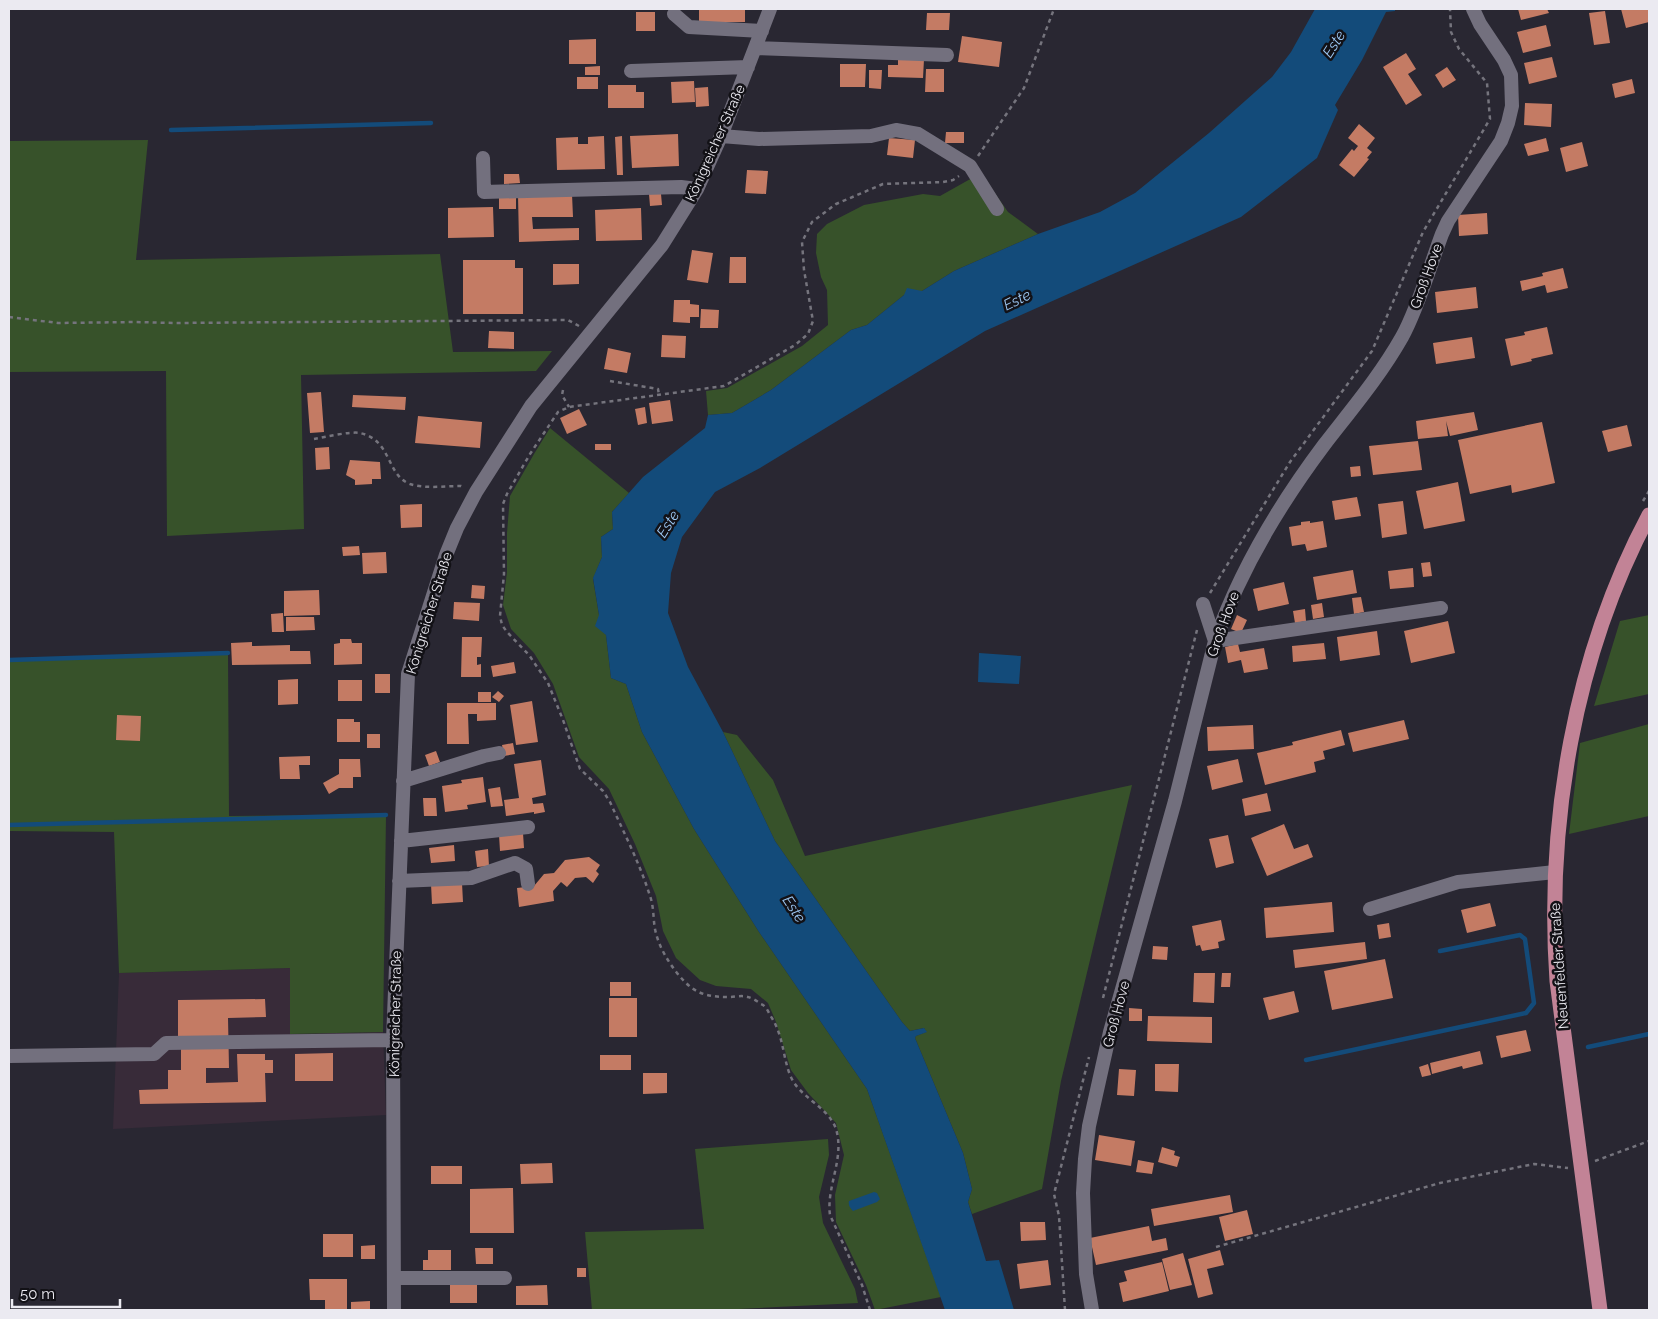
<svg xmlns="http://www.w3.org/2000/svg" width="1658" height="1319" font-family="Raleway,sans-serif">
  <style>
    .commercial { fill: #382b39 }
    .green { fill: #37522a }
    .water { fill: #134b7a }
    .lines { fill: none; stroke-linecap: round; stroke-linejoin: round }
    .stream { stroke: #134b7a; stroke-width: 4.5 }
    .building { fill: #c47b64 }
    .path { stroke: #75747d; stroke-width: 2.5; stroke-dasharray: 4 4; stroke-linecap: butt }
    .minor { stroke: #73707e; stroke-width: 14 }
    .major { stroke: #c28396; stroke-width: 15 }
    .labels { text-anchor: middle; stroke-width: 5; stroke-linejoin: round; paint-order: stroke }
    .street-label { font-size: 14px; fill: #ebeaf1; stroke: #121116 }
    .water-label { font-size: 15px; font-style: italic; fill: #9cc7f3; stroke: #121116 }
  </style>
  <rect width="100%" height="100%" fill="#292732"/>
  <!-- commercial -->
  <path class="commercial" d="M290,968V1034L383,1032L386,1115L113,1129L119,973Z"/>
  <!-- green -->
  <path class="green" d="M148,140L136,260L440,254L453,352L552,351L536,371L301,375L304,529L167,536L166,371L9,372V141Z
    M981,173L1008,212L1038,234L954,271L922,291L904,295L867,325L851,330L771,390L732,413L708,415L706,391L727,388L802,346L828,325L827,290L821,277L816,253L817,234L827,224L864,205L923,194L940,196Z
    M550,428L629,493L612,512L613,529L601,537L602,557L593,579L599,615L606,635L611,678L626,684L642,732L694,829L759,932L867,1089L941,1297L875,1310L866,1285L836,1222L835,1195L844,1155L836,1123L808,1093L791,1070L776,1022L768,1003L751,989L716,986L700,980L676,958L663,931L656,896L635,844L609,789L579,757L553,684L534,653L511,629L503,605L507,572V533L510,496L534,454Z
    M1649,615V694L1594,706L1620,621Z
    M228,653L229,816L386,815L383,1032L290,1034V968L119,973L114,832L9,831V660Z
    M1649,724V816L1569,834L1580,743Z
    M723,732L737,735L773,780L805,856L1132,785L1061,1081L1042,1189L972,1214L968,1202L972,1189L963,1153L915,1038L916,1036L926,1032L924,1028L910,1031L902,1022L775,841Z
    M828,1139L829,1155L819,1197L823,1223L855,1289L858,1303L719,1310H592L585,1232L704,1229L695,1149Z"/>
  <!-- water -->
  <path class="water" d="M1315,9H1395V11L1386,12L1362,60L1335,105L1338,110L1317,158L1241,217L985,331L760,468L715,492L682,537L671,573L668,613L688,667L723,732L775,841L902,1022L910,1031L924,1028L927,1032L916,1036L915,1038L963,1153L972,1189L968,1202L986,1261L999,1260L1014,1310H945L867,1089L759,932L694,829L642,732L626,684L611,678L606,635L595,626L599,615L593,578L602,557L601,537L613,529L612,512L643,477L705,428L708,415L732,413L771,390L851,330L867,325L904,295L907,288L922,291L954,271L1038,234L1100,212L1135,193L1209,133L1272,77L1291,52Z
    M979,653L1021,656L1019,684L978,682Z
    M874,1192L877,1193L880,1199L877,1202L853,1211C850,1208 848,1205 849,1201Z"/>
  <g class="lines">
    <!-- stream -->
    <path class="stream" d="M171,130L431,123
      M9,660L228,653
      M9,825L386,815
      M1588,1047L1649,1034
      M1306,1060L1526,1013L1534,1003L1525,939L1520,935L1440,951"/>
  </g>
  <!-- building -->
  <path class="building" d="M699,9H745V22H699Z
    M1518,9H1547L1549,13L1521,20Z
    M1621,9H1649V22L1626,28Z
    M1605,11L1610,43L1594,45L1589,13Z
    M636,12H655V31H636Z
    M927,13H950L949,30H926Z
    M1546,25L1551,46L1523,53L1517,32Z
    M962,36L1002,42L999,67L958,62Z
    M596,39V64H569V40Z
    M1406,53L1416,69L1408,74L1422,95L1406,105L1383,67Z
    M1552,57L1557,77L1529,84L1524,63Z
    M898,59H924L923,78L888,77V65H898Z
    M840,64H866L865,87H840Z
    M600,66V75H585V67Z
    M1447,67L1456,80L1443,88L1435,75Z
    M926,69H944V92H925Z
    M869,70H882L881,89L869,88Z
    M577,77H598V89H577Z
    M1632,79L1635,93L1615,98L1612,84Z
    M694,81L695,102L672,103L671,82Z
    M608,85H636V92H644V108H608Z
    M708,87L709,106L696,107L695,88Z
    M1525,103L1552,104L1551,127L1524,125Z
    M1359,124L1375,138L1367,148L1372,152L1367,158L1369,159L1354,177L1339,165L1352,149L1354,151L1358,146L1348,138Z
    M946,132H964V143H945Z
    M678,134L679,166L632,168L630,136Z
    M604,136L605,169L557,170L556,138L578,137V144H588V137Z
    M622,136L623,175H617L615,137Z
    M889,138L915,140L913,158L887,155Z
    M1546,138L1549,151L1528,156L1524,144Z
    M1582,142L1588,166L1566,172L1560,148Z
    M747,170L768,171L766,194L745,193Z
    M504,174H519L520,183L504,184Z
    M572,194L573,217H532L533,229L579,228V240L519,242L518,195Z
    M649,194H661L662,205L650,206Z
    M499,198H516V209H499Z
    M493,207L494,237L448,238V208Z
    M641,208L642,240L596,241L595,210Z
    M1487,213L1488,234L1459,236L1458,215Z
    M692,250L713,253L708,283L687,280Z
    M730,257H746V283H729Z
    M463,260H515V268H523V314H463Z
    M553,264H579V284L553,285Z
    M1563,268L1568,288L1547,293L1545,285L1522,291L1520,281L1543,276L1542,273Z
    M1476,287L1478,308L1437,313L1435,292Z
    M674,300H690V304L699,305V317H690V323L673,322Z
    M701,309L719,310L718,328H700Z
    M1547,327L1553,354L1531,359L1532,361L1511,366L1505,339L1525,335L1524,332Z
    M489,331L514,332V349L488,348Z
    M662,335L686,336L685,358L661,357Z
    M1472,337L1475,358L1436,364L1433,343Z
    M608,348L631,353L627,373L604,369Z
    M321,392L324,432L310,433L307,393Z
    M353,395L406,397L405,410L352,407Z
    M670,400L673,421L652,424L649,403Z
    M645,407L647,423L638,425L635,409Z
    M579,409L587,425L567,434L560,418Z
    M1474,412L1478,430L1450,436L1446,421L1448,436L1418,439L1416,421Z
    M418,416L482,422L480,448L415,443Z
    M1542,422L1555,483L1512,493L1511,485L1470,494L1458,440Z
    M1627,425L1632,446L1608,452L1602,431Z
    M1418,441L1422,470L1373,475L1369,446Z
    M595,444H611V450H595Z
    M329,447L330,469L316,470L315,448Z
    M350,460L380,462L381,479H372V484L355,485V480L346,475Z
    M1360,466L1361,476L1351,477L1350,467Z
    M1458,482L1465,521L1424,529L1416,491Z
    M1357,497L1361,516L1335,520L1332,501Z
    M1403,501L1407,534L1382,538L1378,504Z
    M422,504V527L401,528L400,505Z
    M1310,521V523L1323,521L1327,547L1307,551L1305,544L1292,546L1289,527L1301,525V522Z
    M359,546L360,555L343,556L342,547Z
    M386,552L387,573L363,574L362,553Z
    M1430,562L1432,576L1423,577L1421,563Z
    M1413,568L1414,587L1390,589L1388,571Z
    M1353,570L1357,593L1317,600L1313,577Z
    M1284,582L1289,604L1258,611L1253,589Z
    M472,585L485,586L484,599L471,598Z
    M319,590L320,615L284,616V591Z
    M1361,597L1364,612L1354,614L1352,598Z
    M454,602L480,603L479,621L453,619Z
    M1322,603L1324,617L1313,619L1311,605Z
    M1305,609L1306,621L1295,623L1293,611Z
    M283,613L284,632H272L271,614Z
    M1237,615L1247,620L1241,633L1231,629Z
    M286,617H314L315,630L286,631Z
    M1448,621L1455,653L1411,663L1404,631Z
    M1377,631L1380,655L1340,661L1337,637Z
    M462,637H482L481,657H477V665L481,664V677H461Z
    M340,639H351L352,643H362V664L334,665V644L340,643Z
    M252,642V646L290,645V651H310L311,664L232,665L231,643Z
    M1324,643L1326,659L1293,662L1292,646Z
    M1238,644L1240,652L1264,648L1268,669L1244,673L1241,660L1228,663L1225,647Z
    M514,662L516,673L493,677L491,666Z
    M375,674H390V693H375Z
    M298,679V704L278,705V680Z
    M338,680H362V701H338Z
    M498,691L504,696L499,702L492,697Z
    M478,692H491V702H478Z
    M532,701L538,742L516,745L510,705Z
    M447,703H496V720L477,721V714H468L469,744H447Z
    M117,715L141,716L140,741L116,740Z
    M337,719H354V722H360V742H337Z
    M1404,720L1409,739L1353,752L1348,733Z
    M1253,725L1254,749L1208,751L1207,727Z
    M1341,730L1345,745L1323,751L1325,759L1314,762L1316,772L1265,785L1257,753L1293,745L1292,742Z
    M367,734H380V748H367Z
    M513,743L515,754L504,756L502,745Z
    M436,751L440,762L429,766L425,755Z
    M310,756V765H299L300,779H280L279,757Z
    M339,759H360L361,777H353V788H339L329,794L323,783L339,774Z
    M1238,759L1243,782L1212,790L1207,766Z
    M541,760L546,795L532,798L533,804L543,803L545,812L534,814V812L506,816L504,800L519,798L514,764Z
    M483,777L486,802L467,805L468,809L445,812L442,786L462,783L461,780Z
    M500,787L503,806L491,807L488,789Z
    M1267,793L1271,811L1245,816L1242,799Z
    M423,798H436L437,816H424Z
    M1284,824L1294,849L1308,844L1313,857L1267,876L1251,838Z
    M523,833L524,848L500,851L499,835Z
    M1228,835L1234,863L1216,868L1209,839Z
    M454,845L455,861L431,863L429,848Z
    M488,849L489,866L477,867L475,851Z
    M589,857L600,865L596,871L599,874L593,883L586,877L575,878L567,887L561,882L553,891L554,901L519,907L517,888L534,886L544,874L554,873L565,860Z
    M462,883L463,902L432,904L431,884Z
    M1332,902L1334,932L1266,938L1264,908Z
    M1490,903L1496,926L1467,933L1461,910Z
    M1221,920L1225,940L1218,942L1219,948L1202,951L1200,945L1196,946L1192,926Z
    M1389,923L1391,937L1379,939L1377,925Z
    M1365,942L1367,959L1295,968L1293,950Z
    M1153,946L1168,947L1167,960L1152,959Z
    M1385,959L1393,998L1332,1010L1324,971Z
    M1194,973H1215L1214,1003L1193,1002Z
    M1222,973H1231L1230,987H1221Z
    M610,982H631V996H610Z
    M1294,991L1299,1012L1269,1020L1263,998Z
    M609,998H637V1037H609Z
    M265,999L266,1017L228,1018L229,1068H206V1083L238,1082L237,1054H265V1060H273V1073H265L266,1102L140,1104L139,1090L168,1089V1070H181V1036H178V1000Z
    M1129,1008L1142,1009V1021H1129Z
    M1148,1016L1212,1017V1043L1147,1041Z
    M1526,1030L1531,1051L1501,1058L1496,1036Z
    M1480,1051L1483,1064L1463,1069L1462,1066L1432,1074L1430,1063Z
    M333,1053V1081H295V1054Z
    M600,1055H631V1070H600Z
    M1155,1064H1179L1178,1092L1155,1091Z
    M1428,1064L1431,1075L1422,1077L1419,1067Z
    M1119,1069L1136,1070L1134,1096L1117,1095Z
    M643,1073H667V1093L643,1094Z
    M1099,1135L1135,1141L1131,1166L1095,1160Z
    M1162,1147L1175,1151L1174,1155L1180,1157L1177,1167L1158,1162Z
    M1138,1160L1154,1163L1152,1174L1136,1172Z
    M552,1163L553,1183L521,1184L520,1164Z
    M431,1166H462V1184H431Z
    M513,1188L514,1233H470V1189Z
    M1230,1195L1233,1212L1154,1226L1151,1209Z
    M1247,1210L1253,1234L1225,1241L1219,1217Z
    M1020,1222H1045L1046,1240L1021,1241Z
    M1149,1226L1152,1241L1166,1238L1168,1250L1096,1265L1090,1238Z
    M323,1234H353V1257H323Z
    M375,1245V1259H361V1246Z
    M475,1248H493V1264H476Z
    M428,1250H451V1270H423V1260H428Z
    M1220,1250L1224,1265L1207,1269L1213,1294L1198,1298L1188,1259Z
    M1183,1253L1192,1285L1170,1290L1162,1259Z
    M1048,1260L1051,1285L1020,1289L1017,1264Z
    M1162,1262L1169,1291L1123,1302L1119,1283L1127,1281L1124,1271Z
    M577,1268H586V1277H577Z
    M309,1279H347V1309H325V1300H310Z
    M450,1285H477V1303H450Z
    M547,1285L548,1305H516V1286Z
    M370,1301V1310H351V1302Z"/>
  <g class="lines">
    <!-- path -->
    <path class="path" d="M978,156L1024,88L1054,9
      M9,317L58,323L135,322L174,323L568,320L579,326
      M610,381L658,389L659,395
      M563,390L562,395L569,407
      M314,439C325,437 351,431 360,433C392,440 386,475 410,484C425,489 445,486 461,486L464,487
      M1643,501L1649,491
      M1210,593L1290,462L1372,351L1423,232L1490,119L1487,83L1459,49L1451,32L1450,9
      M1103,998L1197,630
      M1595,1161L1649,1141
      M1216,1247L1440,1183L1534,1164L1568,1168
      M870,1310L862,1285L830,1215C826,1187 845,1158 836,1129C828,1106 799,1098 790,1075C782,1054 784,1036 770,1015C768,1011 766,1006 761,1004C757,1001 752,998 748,997C742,995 735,997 729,997C704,997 693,993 677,973C667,960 658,945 655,929C653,918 654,907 650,896C640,864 624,833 610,802L603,791L580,769L563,720L548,683L529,655L507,632L502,625L500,616L504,574L503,504L507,494L530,454L558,412L569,407L724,386L795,345L808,334L813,321L804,270L802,242L812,222L836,204L883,184L943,182L953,180L959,176
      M1065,1310L1059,1216L1054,1194L1089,1057"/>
    <!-- minor -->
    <path class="minor" d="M674,14L689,27L762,31
      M756,48L947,55
      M631,71L748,67
      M721,136L759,139L871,136L896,130L918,134L970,166L997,209
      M483,158L484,192L681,187L697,189
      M1203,604L1215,641L1441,608
      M403,781L484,756L499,753
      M401,841L528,827
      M399,881L471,878L515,863L526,869L528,884
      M1370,909L1458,882L1555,872
      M9,1056L154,1054L166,1043L393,1040
      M394,1278H505
      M394,1310L393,1040L408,674L446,555L457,528L476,492L531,406L662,245L697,189L721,136L770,9
      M1092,1310L1086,1274L1083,1193L1085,1159L1089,1126L1110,1032L1175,801L1215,641C1240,570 1279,505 1324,445C1351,410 1380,376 1402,337C1418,308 1430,266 1442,234L1448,221L1501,141L1508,123L1512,106L1511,75L1504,60L1480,24L1473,9"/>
    <!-- major -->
    <path class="major" d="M1600,1310L1557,981C1546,823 1574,656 1649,515"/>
  </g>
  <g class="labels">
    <!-- street labels -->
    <g class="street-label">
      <text transform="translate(715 143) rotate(-66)" y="5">Königreicher Straße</text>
      <text transform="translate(1426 276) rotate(-70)" y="5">Groß Hove</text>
      <text transform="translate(429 613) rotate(-73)" y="5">Königreicher Straße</text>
      <text transform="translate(1223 624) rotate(-70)" y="5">Groß Hove</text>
      <text transform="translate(1559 966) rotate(-94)" y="5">Neuenfelder Straße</text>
      <text transform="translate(395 1014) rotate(-89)" y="5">Königreicher Straße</text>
      <text transform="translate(1116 1014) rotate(-75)" y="5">Groß Hove</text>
    </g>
    <!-- water labels -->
    <g class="water-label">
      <text transform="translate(1334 44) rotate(-57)" y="5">Este</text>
      <text transform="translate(1017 300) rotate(-26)" y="5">Este</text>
      <text transform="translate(668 524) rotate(-57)" y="5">Este</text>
      <text transform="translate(794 909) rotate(56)" y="5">Este</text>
    </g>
  </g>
  <!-- border -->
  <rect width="1658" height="1319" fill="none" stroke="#ebeaf1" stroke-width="20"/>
  <!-- scale -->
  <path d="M12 1299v8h108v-8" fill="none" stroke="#ebeaf1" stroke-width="2.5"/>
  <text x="20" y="1299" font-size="15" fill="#ebeaf1" stroke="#121116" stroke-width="4" paint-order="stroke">50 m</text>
</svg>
